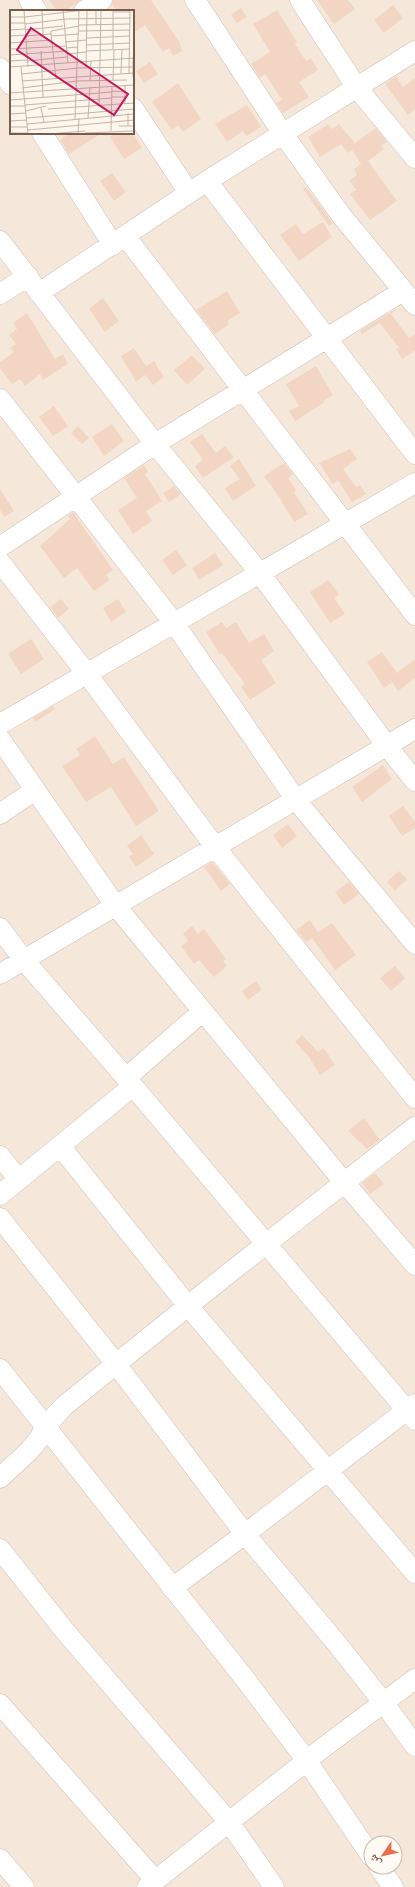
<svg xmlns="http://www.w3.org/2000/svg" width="415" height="1887" font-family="Helvetica,'Noto Naskh Arabic',sans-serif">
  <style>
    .residential { fill: #f5e8da; fill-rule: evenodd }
    .building { fill: #f3d5c3 }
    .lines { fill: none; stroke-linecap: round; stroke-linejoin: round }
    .minor-casing { stroke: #d1beb0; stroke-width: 21 }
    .minor { stroke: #fff; stroke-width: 20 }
    .inset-road { fill: none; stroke: #c5b3a7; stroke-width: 1 }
    .view { fill: #c2185b; fill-opacity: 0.15; stroke: #c2185b; stroke-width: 2 }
    .inset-edge { fill: none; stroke: #7a5c4d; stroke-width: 2 }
  </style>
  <rect width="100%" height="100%" fill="#fdf6ec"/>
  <!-- residential -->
  <path class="residential" d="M0,0H415V1887H0ZM11,11H133V133H11ZM371,1843H395V1867H371Z"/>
  <!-- building -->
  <path class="building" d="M49,0H80L66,11H57Z
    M113,0H151L180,43L182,51L173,56L169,48L163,52L145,25L133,33V11H117L112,4Z
    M317,0H348L355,9L334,24Z
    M393,5L403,18L384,33L374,20Z
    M241,8L247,17L237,23L231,15Z
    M277,10L297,42L295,44L306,61L311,58L318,70L299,82L309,97L283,113L276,103L282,100L265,74L260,78L251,64L270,52L253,24Z
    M150,62L158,74L144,83L136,71Z
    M396,76L403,87L415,78V109L408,115L385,84Z
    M178,83L201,119L183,132L178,125L172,130L152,102Z
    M247,105L261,127L246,136L243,131L227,142L215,124Z
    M328,124L332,129L339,124L355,143L376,128L387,142L381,146L384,149L368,161L397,201L370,220L350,194L356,190L349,180L357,175L354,169L361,164L352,150L348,153L341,144L320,157L308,137Z
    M70,133H102L69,154L60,140Z
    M115,133H133L142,148L124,159L110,137Z
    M112,173L126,192L114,201L100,181Z
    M306,187L333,223L329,226L303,189Z
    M323,222L332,237L299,261L280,235L296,224L303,234Z
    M227,291L240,313L227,321L229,324L215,334L196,310Z
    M103,298L119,321L105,332L89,309Z
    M396,309L391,314L409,338L415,334V351L402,359L396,349L399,348L380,323L362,334L360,331Z
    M27,313L55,359L63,354L68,364L43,380L40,374L25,386L20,379L12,384L0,368V362L14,352L10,348L16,344L9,335L17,329L13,323Z
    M134,348L146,366L154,361L164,377L153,385L145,375L136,382L121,356Z
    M192,355L205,369L187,385L174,370Z
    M316,366L333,395L324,400L325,402L295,421L289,411L299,406L286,384Z
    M54,406L68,426L53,436L39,417Z
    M112,424L124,441L104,456L92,437Z
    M78,426L89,438L82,444L71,433Z
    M202,434L216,453L225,446L234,457L203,478L195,466L203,460L190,442Z
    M350,449L357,459L343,469L356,487L360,485L366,494L352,502L338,480L333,484L319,463Z
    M239,459L256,486L233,501L225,488L240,479L230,466Z
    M284,463L293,474L288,478L296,490L294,492L308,514L294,522L281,501H282L264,476Z
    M144,465L148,472L145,474L162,501L146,511L152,521L133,534L118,510L137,498L124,478Z
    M174,486L181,494L169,502L163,493Z
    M0,489L14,511L4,517L0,510Z
    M73,512L113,570L106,575L110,580L94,591L77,568L64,578L40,546L70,519L68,516Z
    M176,550L187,565L173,575L162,560Z
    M215,553L223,565L199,580L192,568Z
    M328,580L339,594L334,598L345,614L330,623L310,592Z
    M61,599L69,609L58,618L50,607Z
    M118,599L126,612L111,622L103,608Z
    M222,622L226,628L236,622L249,643L264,634L274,651L261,660L276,683L250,700L241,687L245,684L222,653L220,654L206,632Z
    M31,639L44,659L21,674L8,654Z
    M382,652L397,673L415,659V678L398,691L392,682L384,688L367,662Z
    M53,706L55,709L35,722L33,718Z
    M95,736L113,764L124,757L159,811L136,826L111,787L86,802L62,766L80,755L76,749Z
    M383,765L392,779L362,802L352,787Z
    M403,806L415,822V828L402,836L389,816Z
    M288,824L297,836L282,848L273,835Z
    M141,835L154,854L136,867L129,857L133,854L127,846Z
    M212,862L230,884L221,891L204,867Z
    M399,871L407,879L395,891L387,882Z
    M349,882L359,894L344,905L335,892Z
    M310,920L318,932L332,923L356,955L335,970L312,938L306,942L296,930Z
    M192,926L198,934L204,929L226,959L223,961L227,966L214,977L199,960L194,964L181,946L188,941L183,934Z
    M395,966L405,978L391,991L380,978Z
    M256,981L262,989L248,1000L242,991Z
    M302,1035L318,1052L324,1048L335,1065L320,1075L309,1057L295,1042Z
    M364,1118L380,1140L367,1149L348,1131Z
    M375,1173L384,1184L370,1194L362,1183Z"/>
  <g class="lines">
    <!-- minor casing -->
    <g class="minor-casing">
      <path id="minor" d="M29,0L37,11
        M195,0L283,134L341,215L415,305
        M300,0L357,88L415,158
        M84,11L102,0
        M0,68L11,85
        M133,108L189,193
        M42,133L113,245
        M207,181L415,454
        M126,237L415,615
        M0,241L155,444L259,572L387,746L415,781
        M39,293L207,181L415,51
        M0,294L28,276
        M0,399L174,623L296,800L415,944
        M0,547L155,444L403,291
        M0,562L87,674L216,848L415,1098
        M0,724L415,483
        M0,739L115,905L344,1182L415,1265
        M0,814L35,790
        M0,928L23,959L133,1086L415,1420
        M0,974L415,729
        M126,1078L203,1011
        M60,1146L188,1306L415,1573
        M0,1156L18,1179
        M0,1195L133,1086
        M0,1218L116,1364L245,1534L338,1645L383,1702L415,1746
        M0,1369L245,1679L307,1761L371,1856
        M0,1478L29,1451L39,1439L45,1427L64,1406L219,1281L415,1127
        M0,1549L64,1630L229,1822L274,1887
        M172,1588L245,1534L415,1404
        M0,1704L155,1880
        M0,1859L24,1887
        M379,1867L393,1887
        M147,1887L324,1747L415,1679"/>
    </g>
    <!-- minor -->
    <use href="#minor" class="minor"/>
  </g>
  <!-- overview -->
  <g transform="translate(10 10)">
    <rect width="124" height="124" fill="#fdf6ec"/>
    <path class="inset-road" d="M14,0L18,57M32,0L33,24M53,0L58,53M86,0V14M103,2H120M0,7H14M15,7L74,0M0,13H15M15,14L56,9L120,8M69,15L120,14M0,20L15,19M15,20L53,16M69,21L120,20M41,24L46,68M0,26L16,25M16,26L41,24V21L69,16M41,26L69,24M76,28L120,26M55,32L76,30M0,33L42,30M76,35L120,33M56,38L68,37M0,39L56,36M103,39V0M31,41L33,87M76,41L120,39M57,44L76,42M0,45L57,41M0,51L17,50M17,51L57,47M0,57L124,48M11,57L18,124M76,58L77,0M111,63L112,39M119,63L120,0M11,64L68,58L124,57M123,67V48M103,70L104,40M12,71L124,63M80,71L81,51M12,78L67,71L117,70M102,81L115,82M0,83L124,75M102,87H115M0,90L102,82M115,94V75M15,95L102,88M89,95L91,0M0,96H15M31,98L34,112M38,99L124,93M16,101L36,96M118,103V116M0,104L16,103M17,108L124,99M78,108L80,77M65,109L69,1M0,111L17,110M17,114L124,104M109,116H124M0,117H18M18,120L124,110M101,121L102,76M0,123H18M75,123L124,121M39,124L75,121M68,124L69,108"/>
    <path class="view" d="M21,18L118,84L104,105L7,40Z"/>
    <rect width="124" height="124" class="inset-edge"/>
  </g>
  <!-- north arrow -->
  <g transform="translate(383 1855) rotate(236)"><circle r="19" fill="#fffaf3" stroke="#cabbb1"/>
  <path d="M0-3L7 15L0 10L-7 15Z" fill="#e76f51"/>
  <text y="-6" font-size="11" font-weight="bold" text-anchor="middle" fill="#7a5c4d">ش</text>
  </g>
</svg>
